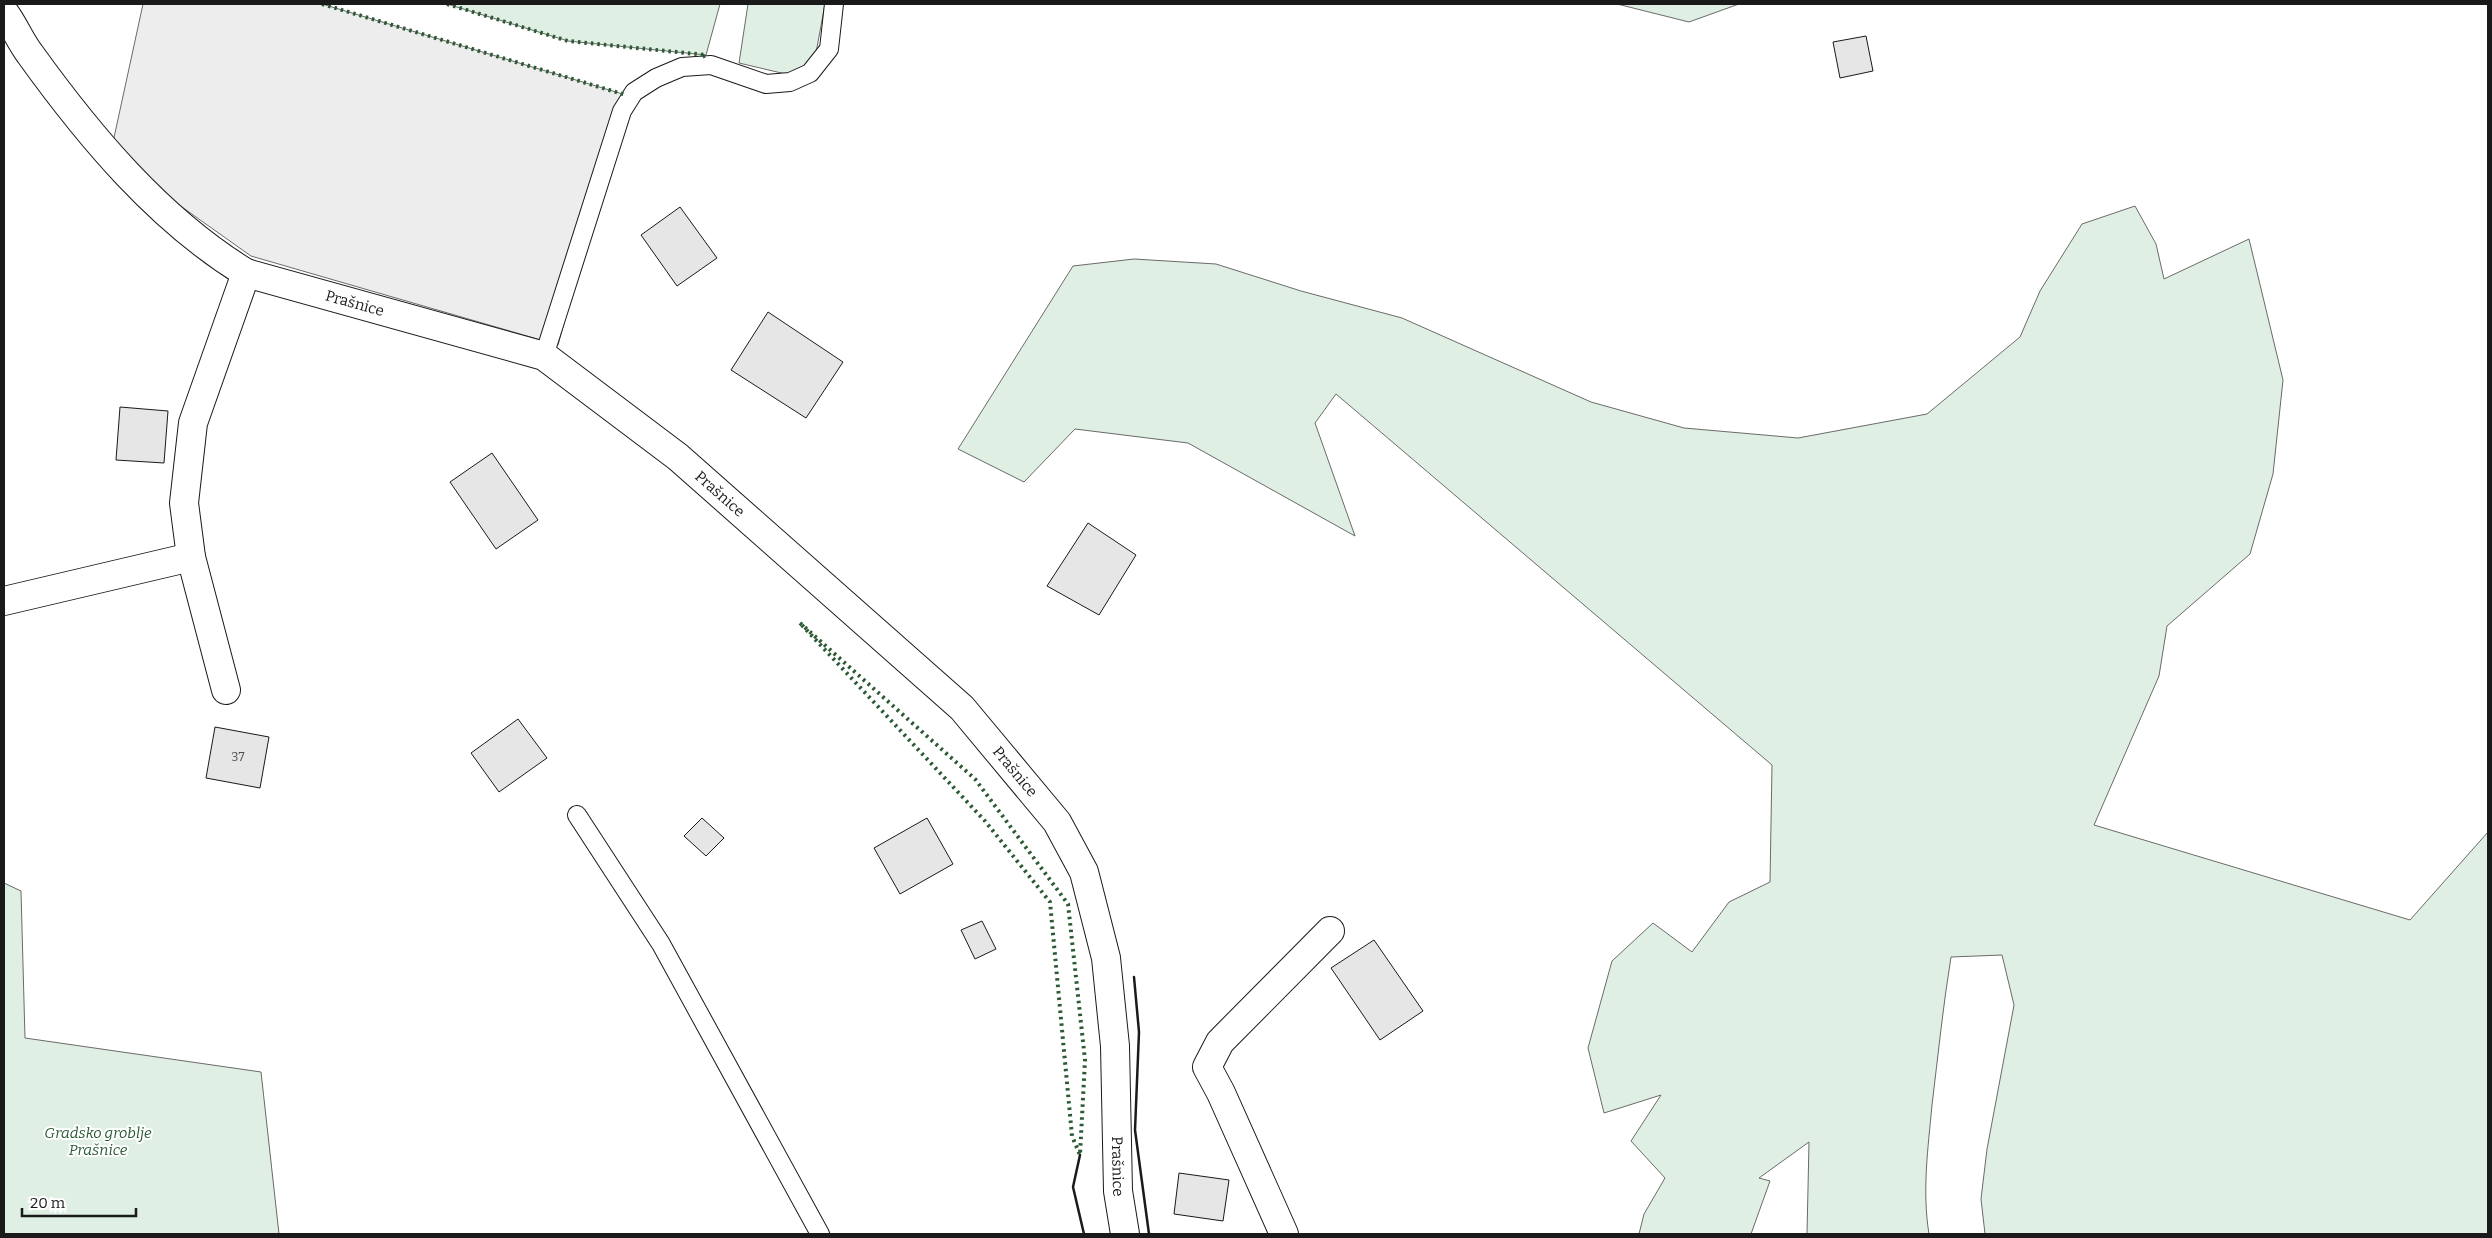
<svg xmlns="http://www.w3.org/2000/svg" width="2492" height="1238" font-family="Bitter,serif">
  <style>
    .green { fill: #e0efe3; stroke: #6a6a6a }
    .parking { fill: #ededed; stroke: #6a6a6a }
    .building { fill: #e6e6e6; stroke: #1a1a1a }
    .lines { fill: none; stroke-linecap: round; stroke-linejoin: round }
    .service-casing { stroke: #1a1a1a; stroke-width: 20 }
    .minor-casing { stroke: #1a1a1a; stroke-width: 30 }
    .service { stroke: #fff; stroke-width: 18 }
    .minor { stroke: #fff; stroke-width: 28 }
    .hedge { stroke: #2b5a34; stroke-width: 4; stroke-dasharray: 2.5 4; stroke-linecap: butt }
    .wall { stroke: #1a1a1a; stroke-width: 2.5 }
    .labels { text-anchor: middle; stroke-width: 4; stroke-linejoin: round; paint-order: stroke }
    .number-label { font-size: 12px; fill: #4d4d4d }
    .street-label { font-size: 15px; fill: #1a1a1a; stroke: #fff }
    .park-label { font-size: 15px; font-style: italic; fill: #2b5a34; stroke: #fff }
  </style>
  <rect width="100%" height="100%" fill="#fff"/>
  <!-- green -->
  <path class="green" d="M447,4H720L706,55L568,41Z
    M748,4H825L811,80L739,63Z
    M1617,4H1739L1689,22Z
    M2135,206L2156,244L2164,279L2249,239L2283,380L2273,474L2250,554L2167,626L2159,676L2094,825L2410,920L2488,832V1234H1985L1981,1199L1987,1149L2014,1005L2002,955L1951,957C1943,1006 1938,1056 1932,1105C1928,1149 1922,1191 1929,1234H1807L1809,1142L1759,1178L1770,1181L1751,1234H1639L1644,1214L1665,1178L1631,1141L1661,1095L1604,1113L1588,1048L1612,961L1653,923L1692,952L1729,902L1770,882L1772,765L1336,394L1315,423L1355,536L1188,443L1075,429L1024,482L958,449L1073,266L1134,259L1216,264L1301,291L1402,318L1591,402L1684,428L1798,438L1927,414L2020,337L2040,291L2082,224Z
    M4,883L21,891L25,1038L261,1072L279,1234H4Z"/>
  <!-- parking -->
  <path class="parking" d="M143,4H322L626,95L558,345L251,256L110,156Z"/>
  <!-- building -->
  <path class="building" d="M1866,36L1873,71L1840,78L1833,42Z
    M680,207L717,258L677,286L641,235Z
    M768,312L843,362L806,418L731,370Z
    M120,407L168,411L164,463L116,460Z
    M492,453L538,520L496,549L450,482Z
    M1088,523L1136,555L1099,615L1047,586Z
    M518,719L547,758L499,792L471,753Z
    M215,727L269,737L260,788L206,778Z
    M702,818L724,838L706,856L684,836Z
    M927,818L953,864L900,894L874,848Z
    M982,921L996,949L975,959L961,930Z
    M1374,940L1423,1011L1380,1040L1331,968Z
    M1179,1173L1229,1180L1223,1221L1174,1214Z"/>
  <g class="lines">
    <!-- service casing -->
    <g class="service-casing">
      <path id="service" d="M544,356L622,111L634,92L656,78L682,67L711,65L766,84L790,82L810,73L829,49L834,4
        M577,815L661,944L820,1234"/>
    </g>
    <!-- minor casing -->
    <g class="minor-casing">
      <g id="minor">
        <path id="s1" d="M4,12C14,25 20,41 30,54C89,136 159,220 246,273L544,356L678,457L962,708L1057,822L1084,872L1106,958L1115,1046L1118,1191L1125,1234"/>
        <path d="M4,601L191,557"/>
        <path d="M226,690L191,557L184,503L193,423L246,273"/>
        <path d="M1284,1234L1221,1093L1207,1067L1220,1042L1330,931"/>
      </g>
    </g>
    <!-- service -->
    <use href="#service" class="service"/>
    <!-- minor -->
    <use href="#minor" class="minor"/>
    <!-- hedge -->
    <path class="hedge" d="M322,4L626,95
      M447,4L568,41L706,55L700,58
      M800,623L975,779L1068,904L1085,1060L1080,1155L1072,1136L1050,902L985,821Z"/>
    <!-- wall -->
    <path class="wall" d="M1134,977L1139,1032L1135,1130L1149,1234
      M1080,1155L1073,1187L1084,1234"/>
  </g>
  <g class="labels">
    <!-- number labels -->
    <g class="number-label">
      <text x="238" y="761">37</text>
    </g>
    <!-- street labels -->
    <g class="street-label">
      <text dy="5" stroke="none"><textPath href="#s1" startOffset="472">Prašnice</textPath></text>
      <text dy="5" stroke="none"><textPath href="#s1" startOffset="892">Prašnice</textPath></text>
      <text dy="5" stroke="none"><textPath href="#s1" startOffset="1298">Prašnice</textPath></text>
      <text dy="5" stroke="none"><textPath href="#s1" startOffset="1718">Prašnice</textPath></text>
    </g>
    <!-- park labels -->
    <g class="park-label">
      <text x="98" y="1138">Gradsko groblje<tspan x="98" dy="17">Prašnice</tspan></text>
    </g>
  </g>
  <!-- border -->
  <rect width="2492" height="1238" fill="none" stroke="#1a1a1a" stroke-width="10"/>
  <!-- scale -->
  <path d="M22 1208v8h114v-8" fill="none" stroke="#1a1a1a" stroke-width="2.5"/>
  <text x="30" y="1208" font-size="15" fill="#1a1a1a" stroke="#ffffff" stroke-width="4" paint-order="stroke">20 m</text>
</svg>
